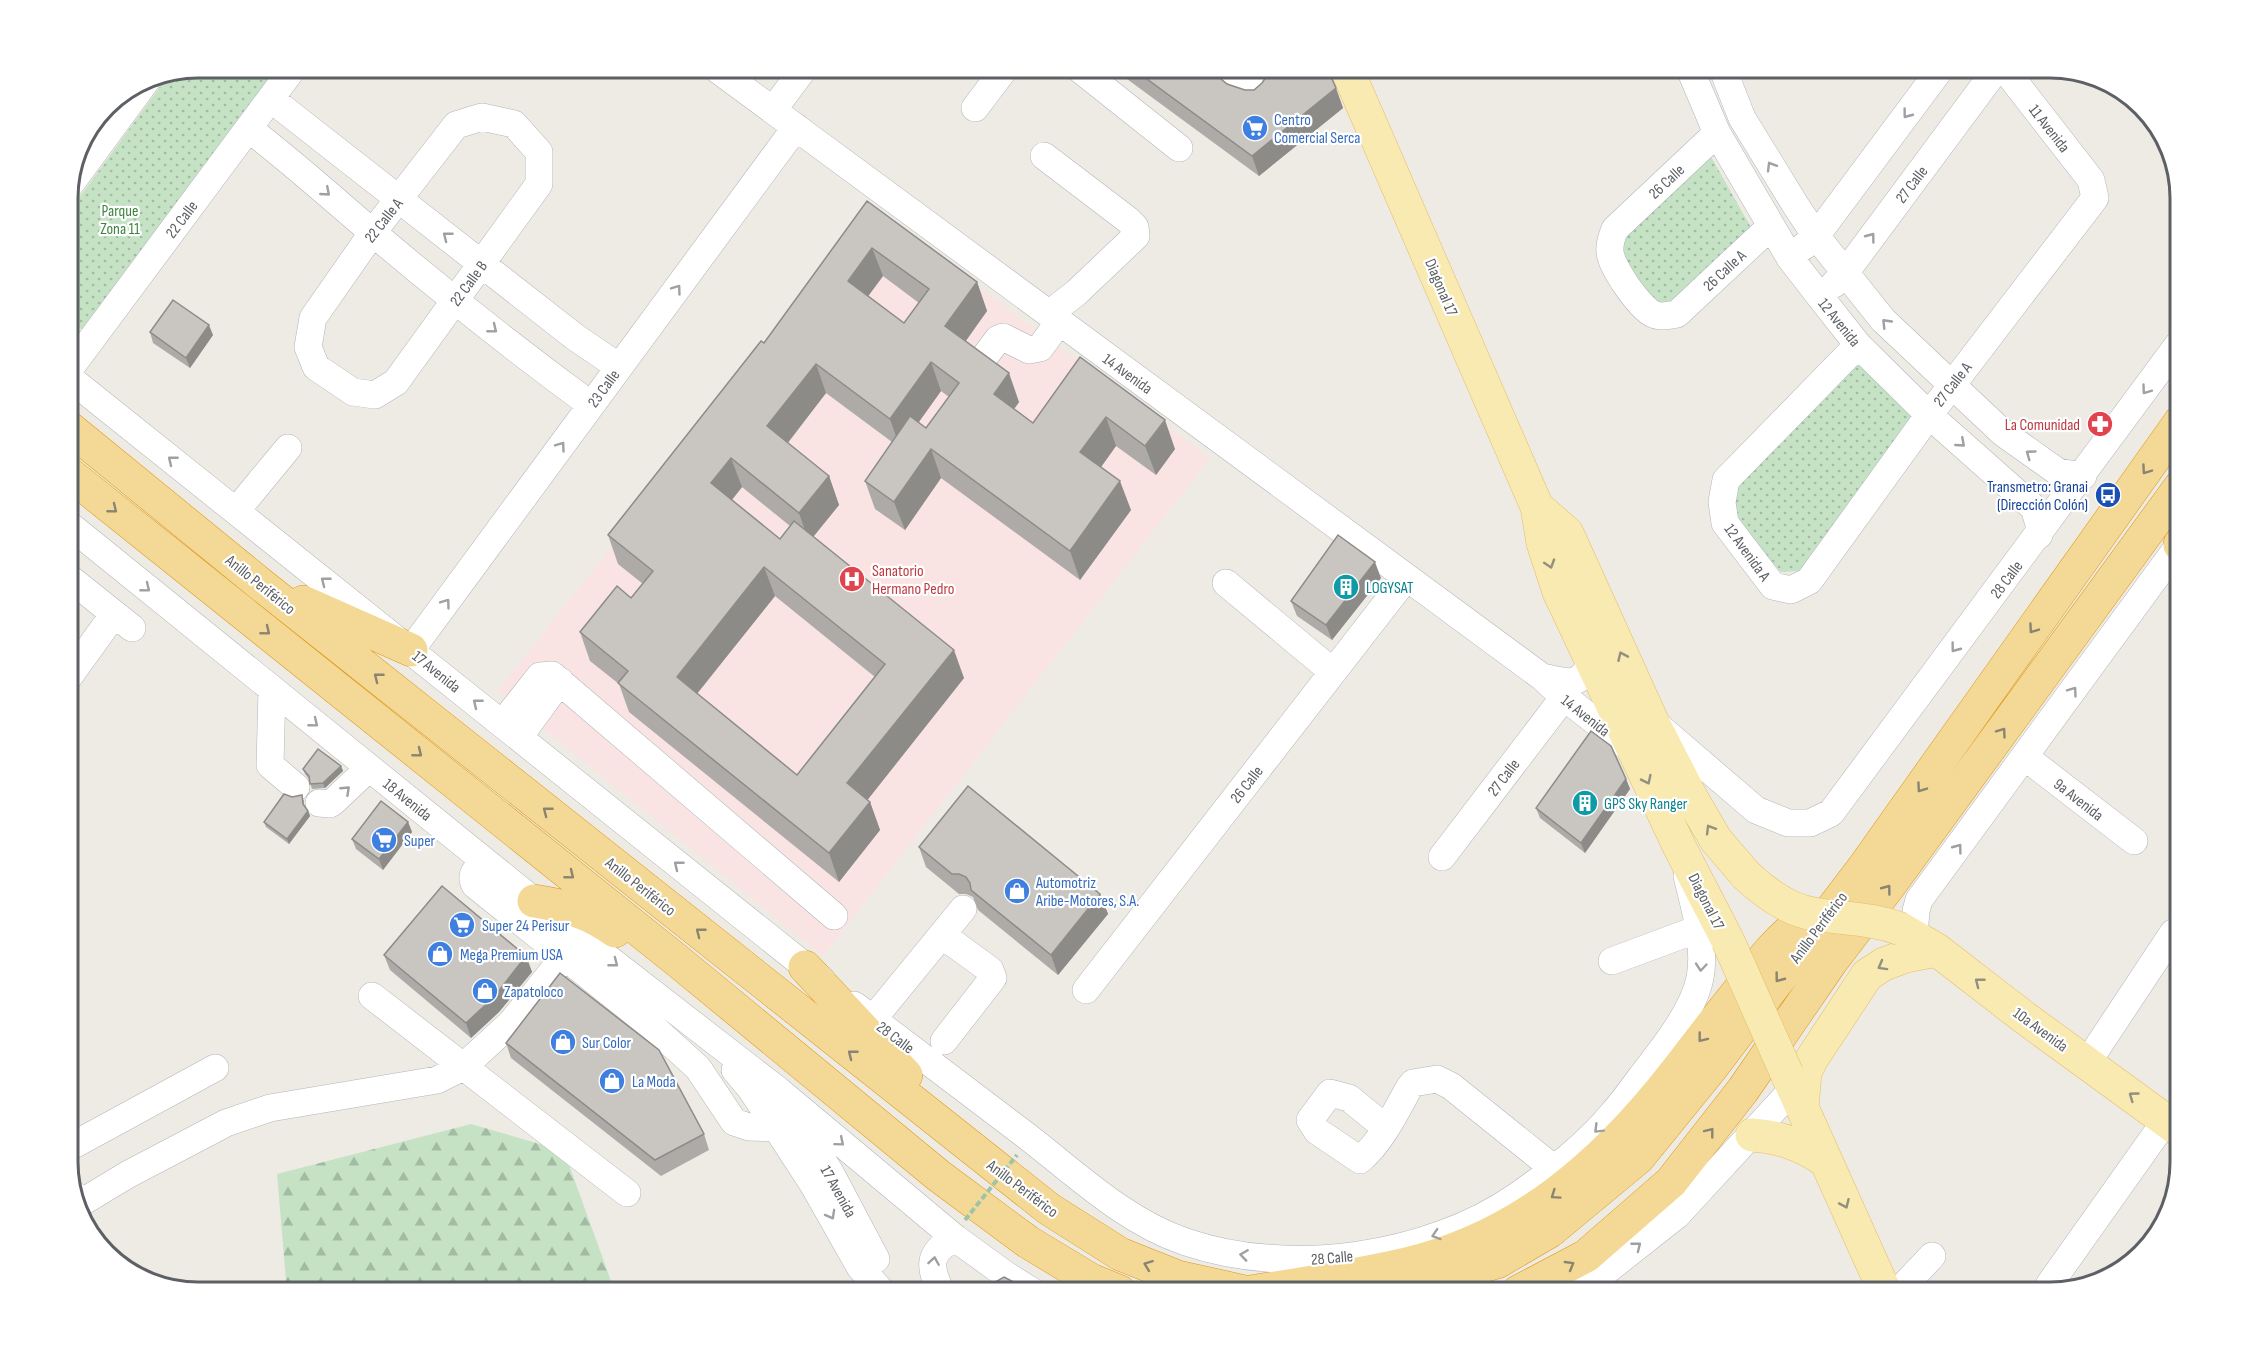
<svg xmlns="http://www.w3.org/2000/svg" width="2248" height="1360" font-family="'Sofia Sans Condensed',sans-serif">
  <style>
    .medical { fill: #f9e4e3 }
    .grass { fill: url(#grass-dots) }
    .forest { fill: url(#forest-firs) }
    .lines { fill: none; stroke-linecap: round; stroke-linejoin: round }
    .minor-casing { stroke: #b2b5b9; stroke-width: 28 }
    .major-casing { stroke: #e5bd67; stroke-width: 34 }
    .highway-casing { stroke: #df9814; stroke-width: 34 }
    .minor { stroke: #fff; stroke-width: 27 }
    .major { stroke: #f8eab0; stroke-width: 33 }
    .highway { stroke: #f4d996; stroke-width: 33 }
    .major-bridge-casing { stroke: #e5bd67; stroke-width: 34; stroke-linecap: butt }
    .path-bridge { stroke: #9ec4a7; stroke-width: 4; stroke-dasharray: 6 3; stroke-linecap: butt }
    .major-bridge { stroke: #f8eab0; stroke-width: 33 }
    .wall { fill: #adaaa7; fill-rule: evenodd }
    .shaded-wall { fill: #8d8b88 }
    .building { fill: #c9c6c2; stroke: #8d8b88; stroke-width: 1.5; fill-rule: evenodd }
    .oneway { stroke: #9ea0a2 }
    .oneway2 { stroke: #8a8473 }
    .oneway3 { stroke: #93907f }
    .labels { text-anchor: middle; stroke-width: 4.5; stroke-linejoin: round; paint-order: stroke }
    .shop-label { font-size: 16px; fill: #366cbe; stroke: #fff; text-anchor: start }
    .street-label { font-size: 16px; fill: #5d6064; stroke: #fff }
    .park-label { font-size: 16px; fill: #3d833e; stroke: #fff }
    .health-label { font-size: 16px; fill: #be3a42; stroke: #fff; text-anchor: end }
    .transit-label { font-size: 16px; fill: #164399; stroke: #fff; text-anchor: end }
    .culture-label { font-size: 16px; fill: #0d838f; stroke: #fff; text-anchor: start }
    .rim { fill: none; stroke: #5d6064; stroke-width: 3 }
  </style>
  <defs>
    <pattern id="grass-dots" width="8" height="8" patternUnits="userSpaceOnUse" patternTransform="scale(1.5)"><rect width="8" height="8" fill="#c5e3c4"/><path d="M2 2h.1M6 6h.1" fill="none" stroke="#a3bba3" stroke-width="1.8" stroke-linecap="round"/></pattern>
    <pattern id="forest-firs" width="22" height="20" patternUnits="userSpaceOnUse" patternTransform="scale(1.5)"><rect width="22" height="20" fill="#c5e3c4"/><path d="M5 1l3.5 6h-7zM16 11l3.5 6h-7z" fill="#a3bba3"/></pattern>
  </defs>
  <rect width="100%" height="100%" fill="#eeebe5"/>
  <!-- medical -->
  <path class="medical" d="M877,212L1210,458L823,956L497,691Z"/>
  <!-- grass -->
  <path class="grass" d="M198,68H285L95,334L68,324V213L170,73Z
    M1710,155L1753,231L1657,316L1607,248Z
    M1857,362L1913,418L1802,571L1781,572L1734,516L1735,488Z"/>
  <!-- forest -->
  <path class="forest" d="M471,1124L564,1151L615,1292H287L277,1174Z"/>
  <g class="lines">
    <!-- minor casing -->
    <g class="minor-casing">
      <path id="minor" d="M714,67L1542,677L1564,697L1632,750
        M1077,67L1179,148
        M1216,67L1244,92L1256,95L1273,67
        M1689,67L1717,133L1790,258L1821,298L1858,345L1929,415L2034,508L2039,524V535
        M1722,67L1742,118L1796,206L1816,236L1883,320L2003,433L2058,472L2083,476
        M271,99L575,337L619,367
        M975,108L1006,67
        M773,110L805,67
        M482,117L514,124L539,152V184L396,382L375,395L353,392L316,367L308,347L313,318L373,232L456,125Z
        M249,129C291,161 331,197 372,232C443,292 516,350 591,405
        M1717,133L1615,229C1612,236 1609,244 1610,252C1611,267 1640,308 1653,314C1661,318 1669,315 1677,314L1771,226
        M1044,156L1128,220L1135,227L1136,236L1076,293L1049,314
        M69,186L149,77
        M1803,247L1816,236L1942,67
        M1834,284L1845,273L1998,67
        M1858,345L1726,480L1722,502L1725,523L1773,586L1791,590L1809,581L1929,415L2095,198L2091,180L2003,67
        M986,355L998,339L1003,337L1029,350L1040,348L1059,322
        M68,371L294,67
        M68,377L821,979
        M236,511L288,448
        M68,524L534,901L779,1091L955,1238L1006,1275L1033,1292
        M68,577L132,628
        M1226,583L1333,672
        M411,650L796,127
        M1542,677C1567,682 1579,689 1591,662
        M68,678L114,614
        M272,690L270,765L296,787
        M502,724L540,676L552,675L834,916
        M1657,725L1756,810L1788,823H1810L1831,813L2180,342
        M519,737L560,681
        M2025,757L2134,841
        M319,803L330,804L334,801L369,768
        M1442,857L1564,697
        M484,861C477,869 469,874 475,885L655,1029L698,1068L734,1122L749,1127L778,1128
        M942,935L990,970L993,978L944,1041
        M1914,935L1916,911L1919,900L2180,544
        M1612,961L1698,929
        M1086,990L1406,578
        M372,996L627,1193
        M854,1005C912,1049 970,1093 1028,1137C1077,1175 1126,1222 1186,1242C1289,1277 1427,1258 1517,1196C1551,1172 1587,1145 1613,1113C1623,1102 1632,1089 1641,1077C1662,1050 1693,1012 1700,978C1706,945 1695,909 1687,876
        M873,1019L963,909
        M2087,1063L2173,933
        M735,1070L751,1089L813,1184L860,1267L882,1292
        M793,1113L831,1174L876,1259
        M1386,1128L1349,1098L1330,1093L1310,1120L1317,1131L1360,1160C1382,1141 1395,1113 1409,1088L1413,1083L1437,1079L1451,1086L1553,1168
        M68,1148L215,1068
        M76,1196L84,1201L127,1175L226,1123L270,1108L437,1080L463,1067L511,1023L564,957L583,939
        M2049,1285L2166,1120
        M941,1292C929,1266 927,1253 955,1238
        M1573,1292L1601,1275L1677,1215L1794,1088
        M1898,1292L1932,1256"/>
    </g>
    <!-- major casing -->
    <g class="major-casing">
      <path id="major" d="M1346,67L1537,507L1543,543L1559,592L1680,848L1728,941
        M1537,507L1567,533L1652,721L1692,799L1716,840L1746,875
        M1901,929L1937,950L2025,1018L2180,1131
        M1787,1074L1885,1292
        M1802,1107L1805,1073L1811,1060L1867,975L1884,964L1906,956L1937,950
        M1752,1135C1780,1137 1802,1145 1826,1161"/>
    </g>
    <!-- highway casing -->
    <g class="highway-casing">
      <path id="highway" d="M68,427L259,583L1049,1209L1120,1254L1178,1277L1245,1292
        M68,473L679,962L939,1176L1028,1242L1091,1280L1120,1292
        M2180,545V544
        M303,602L411,650
        M534,901C566,906 588,912 615,931
        M805,967L906,1075
        M1250,1292C1302,1284 1354,1276 1406,1264C1520,1237 1604,1164 1674,1074C1695,1047 1716,1019 1738,992C1760,962 1780,935 1812,914
        M1348,1292L1420,1284L1497,1262L1550,1231L1638,1158L1712,1067L1864,867L2180,422
        M1518,1292L1586,1256L1671,1182L1743,1090L1831,962L1889,886L2180,487"/>
    </g>
    <!-- minor -->
    <use href="#minor" class="minor"/>
    <!-- major -->
    <use href="#major" class="major"/>
    <!-- highway -->
    <use href="#highway" class="highway"/>
    <!-- major-bridge casing -->
    <g class="major-bridge-casing">
      <path id="major-bridge" d="M1746,875C1765,893 1788,910 1814,914C1845,919 1871,918 1901,929
        M1728,941L1787,1074"/>
    </g>
    <!-- path-bridge -->
    <path class="path-bridge" d="M965,1220L1017,1155"/>
    <!-- major-bridge -->
    <use href="#major-bridge" class="major-bridge"/>
  </g>
  <!-- wall -->
  <path class="wall" d="M1112,68H1208L1227,84L1245,90H1254L1329,71L1343,108L1259,176Z
    M1240,68H1255L1249,76Z
    M867,201L977,282L987,311L965,341L1019,402L1014,409L1033,423L1080,357L1175,449L1156,475L1116,446L1101,467L1131,510L1080,580L941,478L905,530L875,509L865,481L892,442L826,393L788,443L829,476L839,505L813,537L964,678L867,800L870,802L880,830L839,882L629,712L619,684L590,661L580,632L631,598L643,584L618,564L608,535L764,343ZM883,276L919,303L904,323L868,296ZM941,391L949,397L926,428L919,422ZM742,487L790,526L780,539L732,500ZM775,596L875,677L797,775L697,694Z
    M150,332L213,335L190,368L153,343Z
    M1381,578L1332,640L1297,616L1291,601Z
    M341,766L343,771L325,788L312,789L309,779L305,774L303,769Z
    M1626,779L1630,789L1585,853L1540,818L1536,808Z
    M292,797L304,800V806L308,811L310,816L289,844L266,827L264,822Z
    M408,822L412,832L383,870L356,849L352,839Z
    M919,847L1100,894L1108,914L1058,975L978,910L973,897L966,894H959L926,867Z
    M384,955L526,956L532,972L499,1012L471,1038L390,970Z
    M506,1043L704,1134L709,1150L661,1176L511,1058Z"/>
  <!-- shaded-wall -->
  <path class="shaded-wall" d="M1246,68H1255L1249,76Z
    M1336,88L1343,108L1259,176L1252,156Z
    M872,248L883,276L858,310L848,281Z
    M977,282L987,311L956,355L945,326Z
    M209,325L213,335L190,368L186,358Z
    M931,362L941,391L900,448L890,419Z
    M816,364L826,393L778,455L767,426Z
    M1009,373L1019,402L1004,423L994,394Z
    M1106,417L1116,446L1091,481L1080,452Z
    M1165,420L1175,449L1156,475L1145,446Z
    M931,449L941,478L905,530L894,502Z
    M731,458L742,487L722,512L711,483Z
    M829,476L839,505L809,542L799,513Z
    M1120,481L1131,510L1080,580L1070,551Z
    M1375,562L1381,578L1332,640L1326,625Z
    M764,567L775,596L687,706L677,677Z
    M954,650L964,678L858,812L847,783Z
    M341,766L343,771L325,788L323,783Z
    M1626,779L1630,789L1585,853L1581,843Z
    M870,802L880,830L839,882L829,853Z
    M308,811L310,816L289,844L287,839Z
    M408,822L412,832L383,870L379,859Z
    M1100,894L1108,914L1058,975L1051,955Z
    M526,956L532,972L499,1012L471,1038L466,1023Z"/>
  <!-- building -->
  <path class="building" d="M1132,68H1208L1227,84L1245,90H1254L1262,83L1272,68H1327L1336,88L1252,156Z
    M867,201L977,282L945,326L1009,373L994,394L1033,423L1080,357L1165,420L1145,446L1106,417L1080,452L1120,481L1070,551L931,449L894,502L865,481L910,416L926,428L959,383L931,362L890,419L816,364L767,426L829,476L799,513L731,458L711,483L780,539L794,521L954,650L847,783L870,802L829,853L618,683L628,671L580,632L617,586L631,598L653,571L608,535L761,341L764,343ZM872,248L929,289L904,323L848,281ZM764,567L885,664L797,775L677,677Z
    M173,300L209,325L186,358L150,332Z
    M1338,535L1375,562L1326,625L1291,601Z
    M1591,731L1611,746L1626,779L1581,843L1536,808Z
    M318,749L341,766L323,783L310,784L309,776L303,769Z
    M968,786L1100,894L1051,955L971,890L970,883L966,877L959,874H952L919,847Z
    M284,794L292,797L302,795L303,804L308,811L287,839L264,822Z
    M381,801L408,822L379,859L352,839Z
    M442,886L526,956L494,997L466,1023L384,955Z
    M560,973L659,1050L704,1134L655,1160L506,1043Z
    M1004,1277L1023,1287L1029,1292L983,1293L981,1290Z"/>
  <!-- one-way arrows -->
  <defs><path id="oneway-chevron" d="M-2-3.5L2.5 0L-2 3.5" fill="none" stroke-width="1.6" stroke-linecap="round" stroke-linejoin="round" transform="scale(1.5)"/></defs>
  <g class="oneway">
    <use href="#oneway-chevron" transform="translate(1907 114) rotate(127)"/>
    <use href="#oneway-chevron" transform="translate(1771 166) rotate(-121)"/>
    <use href="#oneway-chevron" transform="translate(326 192) rotate(41)"/>
    <use href="#oneway-chevron" transform="translate(447 236) rotate(-142)"/>
    <use href="#oneway-chevron" transform="translate(1871 237) rotate(-53)"/>
    <use href="#oneway-chevron" transform="translate(677 289) rotate(-54)"/>
    <use href="#oneway-chevron" transform="translate(1886 323) rotate(-134)"/>
    <use href="#oneway-chevron" transform="translate(493 329) rotate(39)"/>
    <use href="#oneway-chevron" transform="translate(2146 390) rotate(126)"/>
    <use href="#oneway-chevron" transform="translate(1961 443) rotate(41)"/>
    <use href="#oneway-chevron" transform="translate(561 446) rotate(-54)"/>
    <use href="#oneway-chevron" transform="translate(2030 454) rotate(-144)"/>
    <use href="#oneway-chevron" transform="translate(172 460) rotate(-141)"/>
    <use href="#oneway-chevron" transform="translate(325 581) rotate(-142)"/>
    <use href="#oneway-chevron" transform="translate(146 588) rotate(39)"/>
    <use href="#oneway-chevron" transform="translate(446 603) rotate(-54)"/>
    <use href="#oneway-chevron" transform="translate(1955 648) rotate(127)"/>
    <use href="#oneway-chevron" transform="translate(2073 691) rotate(-54)"/>
    <use href="#oneway-chevron" transform="translate(477 703) rotate(-141)"/>
    <use href="#oneway-chevron" transform="translate(314 723) rotate(39)"/>
    <use href="#oneway-chevron" transform="translate(346 790) rotate(-43)"/>
    <use href="#oneway-chevron" transform="translate(1958 848) rotate(-53)"/>
    <use href="#oneway-chevron" transform="translate(678 865) rotate(-141)"/>
    <use href="#oneway-chevron" transform="translate(614 963) rotate(38)"/>
    <use href="#oneway-chevron" transform="translate(1701 967) rotate(95)"/>
    <use href="#oneway-chevron" transform="translate(1598 1129) rotate(135)"/>
    <use href="#oneway-chevron" transform="translate(840 1142) rotate(40)"/>
    <use href="#oneway-chevron" transform="translate(831 1215) rotate(61)"/>
    <use href="#oneway-chevron" transform="translate(1436 1235) rotate(162)"/>
    <use href="#oneway-chevron" transform="translate(1637 1246) rotate(-38)"/>
    <use href="#oneway-chevron" transform="translate(1244 1255) rotate(-172)"/>
    <use href="#oneway-chevron" transform="translate(934 1261) rotate(-81)"/>
  </g>
  <g class="oneway2">
    <use href="#oneway-chevron" transform="translate(2146 470) rotate(125)"/>
    <use href="#oneway-chevron" transform="translate(113 509) rotate(39)"/>
    <use href="#oneway-chevron" transform="translate(2033 629) rotate(125)"/>
    <use href="#oneway-chevron" transform="translate(266 631) rotate(39)"/>
    <use href="#oneway-chevron" transform="translate(378 677) rotate(-142)"/>
    <use href="#oneway-chevron" transform="translate(2002 732) rotate(-54)"/>
    <use href="#oneway-chevron" transform="translate(418 753) rotate(39)"/>
    <use href="#oneway-chevron" transform="translate(1921 788) rotate(125)"/>
    <use href="#oneway-chevron" transform="translate(547 811) rotate(-142)"/>
    <use href="#oneway-chevron" transform="translate(570 875) rotate(39)"/>
    <use href="#oneway-chevron" transform="translate(1887 889) rotate(-53)"/>
    <use href="#oneway-chevron" transform="translate(700 932) rotate(-142)"/>
    <use href="#oneway-chevron" transform="translate(1779 978) rotate(127)"/>
    <use href="#oneway-chevron" transform="translate(1702 1038) rotate(128)"/>
    <use href="#oneway-chevron" transform="translate(852 1054) rotate(-142)"/>
    <use href="#oneway-chevron" transform="translate(1710 1132) rotate(-52)"/>
    <use href="#oneway-chevron" transform="translate(1555 1195) rotate(145)"/>
    <use href="#oneway-chevron" transform="translate(1148 1265) rotate(-159)"/>
    <use href="#oneway-chevron" transform="translate(1570 1265) rotate(-30)"/>
  </g>
  <g class="oneway3">
    <use href="#oneway-chevron" transform="translate(1550 564) rotate(72)"/>
    <use href="#oneway-chevron" transform="translate(1622 656) rotate(-114)"/>
    <use href="#oneway-chevron" transform="translate(1647 780) rotate(64)"/>
    <use href="#oneway-chevron" transform="translate(1710 829) rotate(-121)"/>
    <use href="#oneway-chevron" transform="translate(1882 966) rotate(151)"/>
    <use href="#oneway-chevron" transform="translate(1979 982) rotate(-142)"/>
    <use href="#oneway-chevron" transform="translate(2133 1096) rotate(-144)"/>
    <use href="#oneway-chevron" transform="translate(1845 1204) rotate(66)"/>
  </g>
  <!-- icons -->
  <defs>
    <g id="supermarket-disc" transform="scale(1.35)"><circle r="9.5" fill="#3f7fe0" stroke="#fff"/><path d="M-6-5.5h2.5l.6 2H6L4.5 2H-2.5L-4.4-4H-6ZM-1.5 3.2a1.3 1.3 0 1 0 .1 0ZM3 3.2a1.3 1.3 0 1 0 .1 0Z" fill="#fff"/></g>
    <g id="pharmacy-disc" transform="scale(1.35)"><circle r="9.5" fill="#e0444e" stroke="#fff"/><path d="M-2-6h4v4h4v4h-4v4h-4v-4h-4v-4h4Z" fill="#fff"/></g>
    <g id="bus-disc" transform="scale(1.35)"><circle r="9.5" fill="#1a4fb4" stroke="#fff"/><path d="M-5-6H5V4H4V6H2V4H-2V6H-4V4H-5ZM-3.5-4V0h7V-4ZM-3.5 1.2v1.5H-2V1.2ZM2 1.2v1.5H3.5V1.2Z" fill="#fff"/></g>
    <g id="hospital-disc" transform="scale(1.35)"><circle r="9.5" fill="#e0444e" stroke="#fff"/><path d="M-5-5h3v3.5h4V-5h3V5h-3V1.5h-4V5h-3Z" fill="#fff"/></g>
    <g id="building-disc" transform="scale(1.35)"><circle r="9.5" fill="#0f9aa8" stroke="#fff"/><path d="M-4-6H4V6H1V3H-1V6H-4ZM-2.5-4.3h1.7v1.8h-1.7ZM.8-4.3h1.7v1.8H.8ZM-2.5-1h1.7V.8h-1.7ZM.8-1h1.7V.8H.8Z" fill="#fff"/></g>
    <g id="shop-disc" transform="scale(1.35)"><circle r="9.5" fill="#3f7fe0" stroke="#fff"/><path d="M-5-2.5h2.3a2.7 3.5 0 0 1 5.4 0H5L5.5 6h-11ZM-1.5-2.5h3a1.5 2.3 0 0 0-3 0Z" fill="#fff"/></g>
  </defs>
  <g fill-rule="evenodd">
    <use href="#supermarket-disc" x="1255" y="128"/>
    <use href="#pharmacy-disc" x="2100" y="424"/>
    <use href="#bus-disc" x="2108" y="495"/>
    <use href="#hospital-disc" x="852" y="579"/>
    <use href="#building-disc" x="1346" y="587"/>
    <use href="#building-disc" x="1585" y="803"/>
    <use href="#supermarket-disc" x="384" y="840"/>
    <use href="#shop-disc" x="1017" y="891"/>
    <use href="#supermarket-disc" x="462" y="925"/>
    <use href="#shop-disc" x="440" y="954"/>
    <use href="#shop-disc" x="485" y="991"/>
    <use href="#shop-disc" x="563" y="1042"/>
    <use href="#shop-disc" x="612" y="1081"/>
  </g>
  <g class="labels">
    <!-- shop labels -->
    <g class="shop-label">
      <text x="1274" y="125">Centro<tspan x="1274" dy="18">Comercial Serca</tspan></text>
      <text x="404" y="846">Super</text>
      <text x="1036" y="888">Automotriz<tspan x="1036" dy="18">Aribe-Motores, S.A.</tspan></text>
      <text x="482" y="931">Super 24 Perisur</text>
      <text x="460" y="960">Mega Premium USA</text>
      <text x="504" y="997">Zapatoloco</text>
      <text x="582" y="1048">Sur Color</text>
      <text x="632" y="1087">La Moda</text>
    </g>
    <!-- street labels -->
    <g class="street-label">
      <text transform="translate(2050 128) rotate(52)" y="6">11 Avenida</text>
      <text transform="translate(1666 181) rotate(-43)" y="6">26 Calle</text>
      <text transform="translate(1911 184) rotate(-53)" y="6">27 Calle</text>
      <text transform="translate(181 219) rotate(-53)" y="6">22 Calle</text>
      <text transform="translate(383 220) rotate(-52)" y="6">22 Calle A</text>
      <text transform="translate(1724 270) rotate(-43)" y="6">26 Calle A</text>
      <text transform="translate(468 283) rotate(-54)" y="6">22 Calle B</text>
      <text transform="translate(1442 287) rotate(67)" y="6">Diagonal 17</text>
      <text transform="translate(1840 322) rotate(51)" y="6">12 Avenida</text>
      <text transform="translate(1128 373) rotate(36)" y="6">14 Avenida</text>
      <text transform="translate(1952 384) rotate(-52)" y="6">27 Calle A</text>
      <text transform="translate(603 388) rotate(-54)" y="6">23 Calle</text>
      <text transform="translate(1748 552) rotate(54)" y="6">12 Avenida A</text>
      <text transform="translate(2006 579) rotate(-53)" y="6">28 Calle</text>
      <text transform="translate(261 584) rotate(39)" y="6">Anillo Periférico</text>
      <text transform="translate(437 671) rotate(39)" y="6">17 Avenida</text>
      <text transform="translate(1586 715) rotate(38)" y="6">14 Avenida</text>
      <text transform="translate(1503 777) rotate(-53)" y="6">27 Calle</text>
      <text transform="translate(1246 784) rotate(-52)" y="6">26 Calle</text>
      <text transform="translate(408 799) rotate(39)" y="6">18 Avenida</text>
      <text transform="translate(2079 799) rotate(38)" y="6">9a Avenida</text>
      <text transform="translate(641 886) rotate(38)" y="6">Anillo Periférico</text>
      <text transform="translate(1707 901) rotate(63)" y="6">Diagonal 17</text>
      <text transform="translate(1818 927) rotate(-53)" y="6">Anillo Periférico</text>
      <text transform="translate(2041 1029) rotate(36)" y="6">10a Avenida</text>
      <text transform="translate(896 1037) rotate(37)" y="6">28 Calle</text>
      <text transform="translate(1023 1188) rotate(37)" y="6">Anillo Periférico</text>
      <text transform="translate(839 1191) rotate(61)" y="6">17 Avenida</text>
      <text transform="translate(1332 1257) rotate(-5)" y="6">28 Calle</text>
    </g>
    <!-- park labels -->
    <g class="park-label">
      <text x="120" y="216">Parque<tspan x="120" dy="18">Zona 11</tspan></text>
    </g>
    <!-- health labels -->
    <g class="health-label">
      <text x="2080" y="430">La Comunidad</text>
      <text x="872" y="576" text-anchor="start">Sanatorio<tspan x="872" dy="18">Hermano Pedro</tspan></text>
    </g>
    <!-- transit labels -->
    <g class="transit-label">
      <text x="2088" y="492">Transmetro: Granai<tspan x="2088" dy="18">(Dirección Colón)</tspan></text>
    </g>
    <!-- culture labels -->
    <g class="culture-label">
      <text x="1366" y="593">LOGYSAT</text>
      <text x="1604" y="809">GPS Sky Ranger</text>
    </g>
  </g>
  <!-- crop -->
  <path d="M0 0H2248V1360H0ZM198 78H2050A120 120 0 0 1 2170 198V1162A120 120 0 0 1 2050 1282H198A120 120 0 0 1 78 1162V198A120 120 0 0 1 198 78Z" fill="#fff" fill-rule="evenodd"/>
  <path class="rim" d="M198 78H2050A120 120 0 0 1 2170 198V1162A120 120 0 0 1 2050 1282H198A120 120 0 0 1 78 1162V198A120 120 0 0 1 198 78Z"/>
</svg>
